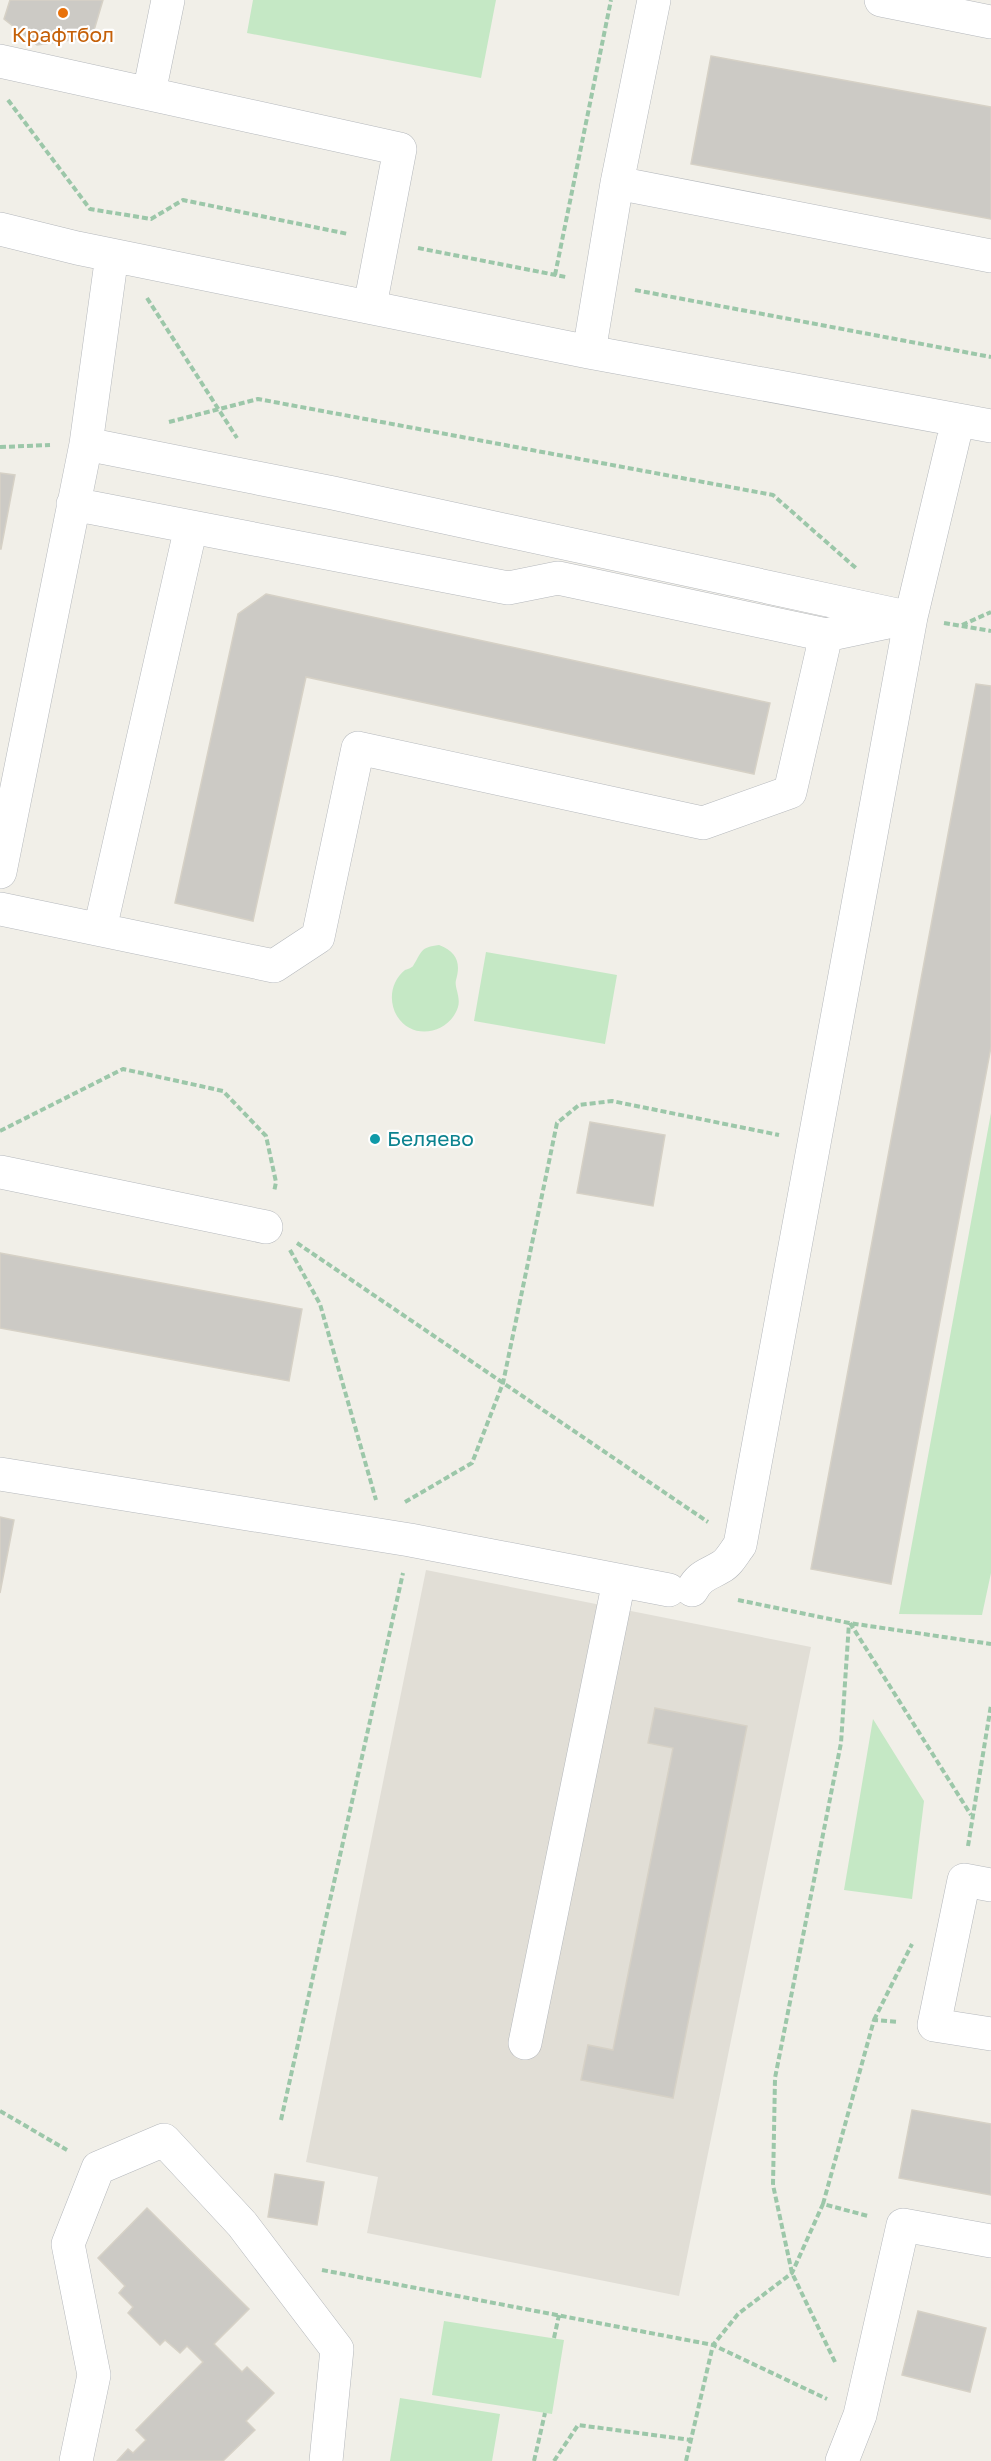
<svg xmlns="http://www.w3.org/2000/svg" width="991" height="2461" font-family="'Golos Text',sans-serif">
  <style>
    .education { fill: #e1ded6 }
    .green { fill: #c5e8c5 }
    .building { fill: #cccac5; stroke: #d6d1c6; stroke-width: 1.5 }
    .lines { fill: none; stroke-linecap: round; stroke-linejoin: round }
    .minor-casing { stroke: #b5b8bc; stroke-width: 34 }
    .path { stroke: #9cc7a9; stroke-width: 4; stroke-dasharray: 6 3; stroke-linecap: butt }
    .minor { stroke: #fff; stroke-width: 33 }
    .food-dot { fill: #e8710a; stroke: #fff; stroke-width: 2 }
    .culture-dot { fill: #0f9aa8; stroke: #fff; stroke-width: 2 }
    .labels { text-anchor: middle; stroke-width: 4.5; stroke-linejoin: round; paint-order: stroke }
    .food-label { font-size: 21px; fill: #c56008; stroke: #fff }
    .culture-label { font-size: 21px; fill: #0d838f; stroke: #fff; text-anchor: start }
  </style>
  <rect width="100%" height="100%" fill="#f1efe8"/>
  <!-- education -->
  <path class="education" d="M426,1570L811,1647L679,2296L367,2233L378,2177L306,2162Z"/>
  <!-- green -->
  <path class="green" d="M253,0H496L481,78L247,33Z
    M439,945C457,952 461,963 456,980C454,987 461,997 458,1007C450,1033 413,1042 397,1016C388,1001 391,981 405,970C406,970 413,967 413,966C422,952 420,947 439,945Z
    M486,952L617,975L605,1044L474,1021Z
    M991,1113V1573L982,1615L899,1614Z
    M873,1719L924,1801L912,1899L844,1890Z
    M444,2321L564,2340L552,2414L432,2395Z
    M400,2398L500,2414L492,2461H390Z"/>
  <!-- building -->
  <path class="building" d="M10,0H103L92,37L37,45L4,19Z
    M711,56L991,107V219L691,164Z
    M0,473L15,475L1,549H0Z
    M266,594L770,703L754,774L306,677L253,921L175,903L238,614Z
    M976,684L991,686V1047L891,1584L811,1569Z
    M590,1122L665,1135L653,1206L577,1193Z
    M0,1253L302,1309L289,1381L0,1328Z
    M0,1517L14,1520L0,1593Z
    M655,1708L747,1726L673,2098L581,2080L588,2045L613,2050L673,1748L648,1743Z
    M912,2110L991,2124V2195L899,2178Z
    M275,2174L324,2182L317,2225L268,2217Z
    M147,2208L249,2309L214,2344L242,2372L247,2367L274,2393L246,2421L255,2430L223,2461H117L128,2449L133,2453L146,2440L136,2430L203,2362L187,2346L180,2353L165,2340L160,2345L128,2313L133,2307L119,2293L125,2286L98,2258Z
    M918,2311L986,2328L970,2392L902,2375Z"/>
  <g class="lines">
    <!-- minor casing -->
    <g class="minor-casing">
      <path id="minor" d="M881,0L991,22
        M0,61L400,149L370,306
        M149,93L168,0
        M617,183L991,256
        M0,229L77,248L589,352L991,426
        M112,255L86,444L333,493L897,615
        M589,352L617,183L654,0
        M73,504L508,588L558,578L826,635
        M0,872L86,444
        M0,909L274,966L318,937L358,748L703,823L790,792L826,635L911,617
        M100,929L191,527
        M0,1172L266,1227
        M0,1474L410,1540L669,1590
        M692,1590C700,1575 708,1575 721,1567C729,1563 735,1551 740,1545L911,617L958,420
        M991,1885L964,1880L934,2025L991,2034
        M525,2043L619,1581
        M76,2461L94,2375L68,2244L98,2168L164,2140L242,2224L337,2349L326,2461
        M842,2461L860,2415L903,2225L991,2241"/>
    </g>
    <!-- path -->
    <path class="path" d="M8,100L90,209L151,219L183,200L348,234
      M418,248L566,277
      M555,275L611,0
      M635,290L991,357
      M147,298L237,438
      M169,422L258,399L773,495L857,569
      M0,447L50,445
      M944,623L991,631
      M962,625L991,612
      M0,1131L123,1069L223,1091L266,1136L276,1182L274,1192
      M297,1243L708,1522
      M290,1250L320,1304L376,1500
      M405,1502L472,1463L503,1383L557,1123L579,1105L612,1101L779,1135
      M738,1600L849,1623L991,1644
      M850,1623L971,1815
      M968,1846L991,1705
      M874,2020L912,1944
      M0,2111L67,2150
      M281,2120L403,1573
      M823,2204L874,2020L899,2022
      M322,2270L713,2345L738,2314L792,2273L823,2204L868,2216
      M554,2338L559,2315
      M835,2362L792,2273L773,2185L775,2078L841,1743L849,1623
      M534,2461L545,2413
      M554,2461L578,2425L691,2440
      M686,2461L713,2345L827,2399"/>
    <!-- minor -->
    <use href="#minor" class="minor"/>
  </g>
  <!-- markers -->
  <circle class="food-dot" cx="63" cy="13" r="6"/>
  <circle class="culture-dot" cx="375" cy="1139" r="6"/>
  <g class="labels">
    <!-- food labels -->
    <g class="food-label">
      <text x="63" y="42">Крафтбол</text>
    </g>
    <!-- culture labels -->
    <g class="culture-label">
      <text x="387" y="1146">Беляево</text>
    </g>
  </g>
</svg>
